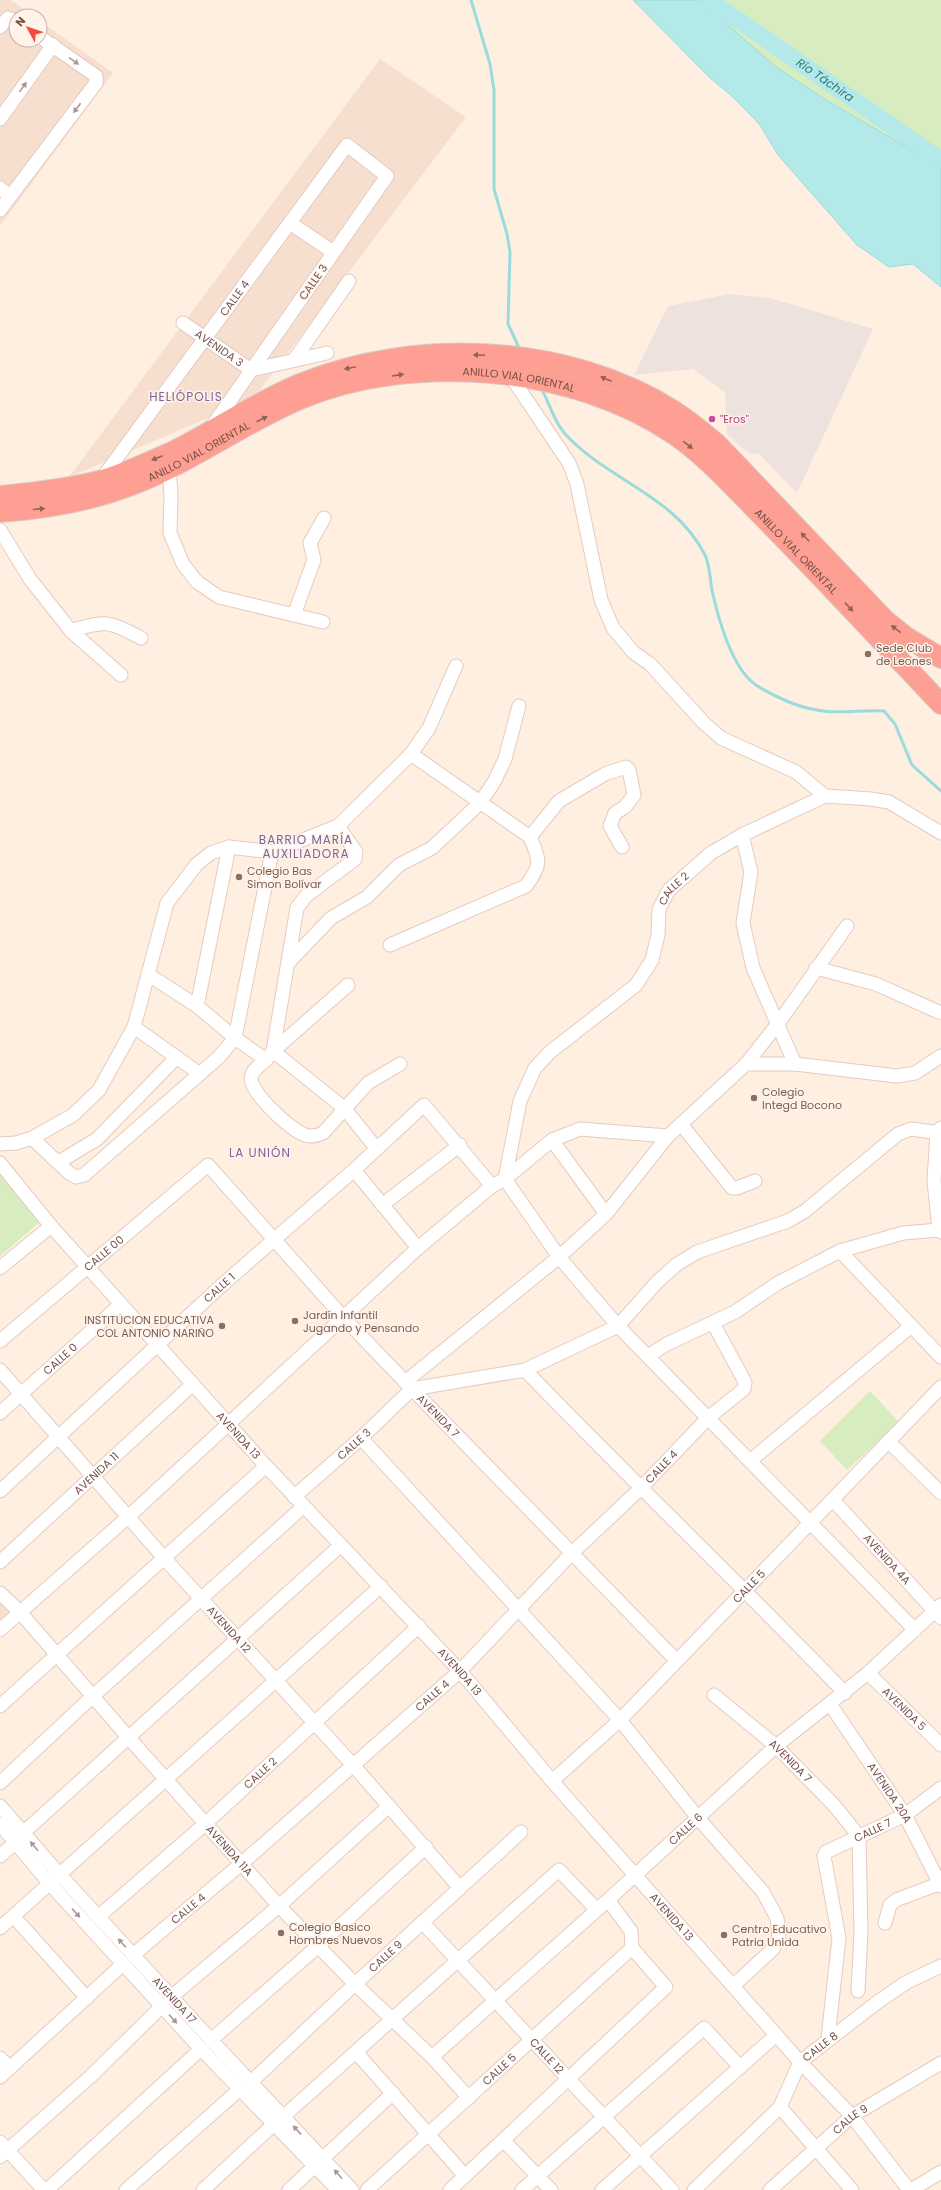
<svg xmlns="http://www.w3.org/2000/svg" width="941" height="2190" font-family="Poppins,sans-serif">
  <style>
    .residential { fill: #f6dfcf }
    .industrial { fill: #ede2dd }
    .green { fill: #d8edbf }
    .water { fill: #b4e9e9; stroke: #9adbdc }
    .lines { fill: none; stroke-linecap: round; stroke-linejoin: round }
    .stream { stroke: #9adbdc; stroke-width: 3 }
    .river { stroke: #b4e9e9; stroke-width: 17 }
    .minor-casing { stroke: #e5cbbf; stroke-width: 15 }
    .highway-casing { stroke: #d9cecb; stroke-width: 22 }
    .minor { stroke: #fff; stroke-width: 13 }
    .highway { stroke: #fe9f93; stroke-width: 20 }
    .oneway { fill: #ae9690 }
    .oneway2 { fill: #936055 }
    .hotel-dot { fill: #d1479c; stroke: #fff3ea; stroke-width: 1.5 }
    .education-dot { fill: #8d6e63; stroke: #fff3ea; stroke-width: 1.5 }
    .labels { text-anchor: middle; stroke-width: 3; stroke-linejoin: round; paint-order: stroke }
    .street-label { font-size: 11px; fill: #785046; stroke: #fff3ea }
    .hotel-label { font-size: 11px; fill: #b23c85; stroke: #fff3ea; text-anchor: start }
    .education-label { font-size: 11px; fill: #785e54; stroke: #fff3ea; text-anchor: start }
    .water-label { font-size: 12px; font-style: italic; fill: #357677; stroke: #fff3ea }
    .neighbourhood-label { font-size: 12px; letter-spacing: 1px; fill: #7f619c; stroke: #fff3ea }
  </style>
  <rect width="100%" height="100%" fill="#feefe1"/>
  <!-- residential -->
  <path class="residential" d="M0,0H11L33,16H16V40H40V21L113,73L0,226Z
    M380,59L466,117L253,399L69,477Z
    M0,1599L13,1612L0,1625Z"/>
  <!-- industrial -->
  <path class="industrial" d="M730,294L770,298L873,329L797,493L759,454L749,453L727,435L725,392L693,369L634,375L668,306Z"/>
  <!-- green -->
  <path class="green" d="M714,0H941V167L826,100L776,67L728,25Z
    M0,1172L42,1220L0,1256Z
    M870,1391L899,1422L847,1470L820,1441Z"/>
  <!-- water -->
  <path class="water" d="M633,0H714L728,25L776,67L826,100L941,167V287L913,264L889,267L857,245L778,155L760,125L734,98L709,77Z"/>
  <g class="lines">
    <!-- stream -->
    <path class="stream" d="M471,0L490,64L494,90V189L507,234L510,252L508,324L520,350
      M541,388C550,404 555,425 569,438C611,481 676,497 705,555C710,565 710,580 712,590C718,618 732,669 756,685C773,696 797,707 817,710C839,715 862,709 884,711L895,724L912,765L941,791"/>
    <!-- river -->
    <path class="river" id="s1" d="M709,0L941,160"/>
    <!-- minor casing -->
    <g class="minor-casing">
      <g id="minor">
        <path d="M0,27L8,18L16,21"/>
        <path d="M0,119L53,45"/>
        <path d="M0,188L10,196"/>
        <path d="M0,210L96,83V76L40,37"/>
        <path d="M290,223L333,252"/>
        <path id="s2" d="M183,323L251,370L327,353"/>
        <path d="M294,360L349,281"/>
        <path d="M510,375L569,463L577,484L601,600L613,628L633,652L650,664L704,723L721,738L796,772L825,796"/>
        <path d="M169,467L171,495L170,533L183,564L197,582L219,597L323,622"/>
        <path id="s3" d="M100,481L347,145L387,176L211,428"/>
        <path d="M0,530L30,579L71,631L121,675"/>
        <path d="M294,615L314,560L310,543L324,518"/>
        <path d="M71,631C106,619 110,622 141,638"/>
        <path d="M338,826L356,852L355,859L306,896L297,908L273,1051L348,985"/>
        <path d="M742,835L751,872L743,923L753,968L795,1064"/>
        <path d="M530,837L559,801L605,774L626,767L629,770L634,795L625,807L615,813L610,826L622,847"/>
        <path d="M390,945L526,886C542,864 540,861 530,837L411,754"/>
        <path d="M288,963L331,918L367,897L399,865L432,848L480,803L494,782L505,759L519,706"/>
        <path d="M816,968L876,984L941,1013"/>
        <path d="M149,975L197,1006L235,1038L266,1060L273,1051L344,1108L377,1149"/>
        <path d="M197,1006L229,847"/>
        <path d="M134,1027L200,1074"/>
        <path d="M266,1060C260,1065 252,1070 251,1078C251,1094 291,1130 305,1135C312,1137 317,1136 323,1133L368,1083L400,1064"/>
        <path d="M746,1064L777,1025L847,926"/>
        <path d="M681,1124L732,1188H737L755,1181"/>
        <path d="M941,1128L937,1132L934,1181L939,1230L941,1232"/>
        <path d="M32,1138L69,1173L76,1177L84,1175L219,1057L235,1038L272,852"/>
        <path d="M552,1140L606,1214"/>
        <path d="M0,1144L16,1143L32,1138L73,1115L99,1090L134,1027L167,903L197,864L211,853L229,847L272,852L338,826L411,754L429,728L456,666"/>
        <path d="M59,1162L97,1139L177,1057"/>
        <path id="s4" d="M0,1163L51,1226L266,1466L460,1671L552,1781L800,2062L852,2116L909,2190"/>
        <path d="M354,1170L418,1248"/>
        <path d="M382,1205L460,1145"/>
        <path d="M840,1251L941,1357"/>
        <path d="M0,1268L51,1226"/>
        <path id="s5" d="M0,1341L208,1165L343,1317L412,1389L676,1660"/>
        <path d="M648,1356L667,1344L735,1312L778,1283L840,1251L903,1233L939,1230"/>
        <path id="s6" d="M0,1370L164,1558L353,1765L460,1888"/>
        <path d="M525,1370C630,1479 740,1584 845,1693"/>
        <path d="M405,1382L559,1257L606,1214L668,1136"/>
        <path id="s7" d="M0,1413L121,1304"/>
        <path d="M361,1438L620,1720L698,1818L763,1892L777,1918L779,1937L773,1949L734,1985"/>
        <path d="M888,1441L941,1493"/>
        <path d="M750,1461L910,1327"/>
        <path id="s8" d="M0,1491L222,1285L354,1170L424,1105L492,1186"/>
        <path id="s9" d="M294,1497L361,1438L412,1389L525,1370L618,1326L657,1282L676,1265L697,1252L788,1221L805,1211L898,1134L911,1129L941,1133"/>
        <path id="s10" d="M833,1500L941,1618"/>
        <path id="s11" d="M0,1562L193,1384"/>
        <path id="s12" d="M0,1593L19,1611L128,1737L279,1906L355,1984L432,2057L469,2098"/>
        <path d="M0,1630L128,1517L418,1248L492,1186L505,1179L552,1140L580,1129L668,1136L746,1064H795L897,1076L915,1073L941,1056"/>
        <path id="s13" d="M915,1630L618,1326L559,1257L505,1179L520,1101L535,1068L550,1052L636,985L652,960L658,935L659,909L669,890L711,853L742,835L825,796L871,799L889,802L941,833"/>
        <path id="s14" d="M868,1673L941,1745"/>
        <path id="s15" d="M714,1695L776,1746L833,1804L859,1836L861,1932L858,1991"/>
        <path id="s16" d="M830,1704L905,1815L941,1886"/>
        <path d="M0,1706L266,1466"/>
        <path id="s17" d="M552,1781L620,1720L941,1387"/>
        <path d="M0,1783L93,1696L304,1506"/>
        <path id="s18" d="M0,1806L60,1875L211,2040L352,2190"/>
        <path d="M0,1824L50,1884L201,2049L338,2190"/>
        <path d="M23,1833L341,1545"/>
        <path d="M0,1856L16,1842"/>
        <path d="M14,1917L87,1998"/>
        <path id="s19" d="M98,1917L205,1824L419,1626"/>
        <path id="s20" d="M422,1922L672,2190"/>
        <path d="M885,1923L890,1905L896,1900L941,1883"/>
        <path d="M0,1928L381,1586"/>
        <path id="s21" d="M133,1955L241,1864L460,1671L571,1554L640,1489L708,1418L744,1389L745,1382L713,1323"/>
        <path d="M171,1997L279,1906L389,1806"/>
        <path id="s22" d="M828,2038L839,1938L824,1856L826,1852L905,1815L941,1788"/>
        <path d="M211,2040L317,1947L426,1847"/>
        <path d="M356,2052L465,2176"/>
        <path id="s23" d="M432,2057L608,1900L776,1746L868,1673L941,1605"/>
        <path d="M0,2058L10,2068"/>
        <path d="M0,2077L123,1964"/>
        <path id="s24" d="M251,2082L355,1984L521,1832"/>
        <path d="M780,2107L852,2190"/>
        <path d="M284,2116L559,1870L596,1909"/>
        <path d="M504,2141L551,2190"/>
        <path d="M0,2142L44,2190"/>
        <path d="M0,2157L91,2076L162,2006"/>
        <path d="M47,2190L201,2049"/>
        <path d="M126,2190L240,2089"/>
        <path d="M203,2190L274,2124"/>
        <path d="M289,2190L393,2093"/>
        <path id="s25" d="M367,2190L632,1948"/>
        <path d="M450,2190L666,1987L632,1948L631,1931L608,1900"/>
        <path d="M522,2190L704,2028L740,2067"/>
        <path d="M602,2190L776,2035"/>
        <path id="s26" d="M694,2190L780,2107L800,2062L879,2001L907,1982L941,1966"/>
        <path id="s27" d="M770,2190L852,2116L941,2063"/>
        <path d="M911,2190L941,2172"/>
      </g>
    </g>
    <!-- highway casing -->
    <g class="highway-casing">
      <g id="highway">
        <path d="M0,496C33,493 66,489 99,481C122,475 152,461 174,451C216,430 256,402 300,384C415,337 568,343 674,411C689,421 703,432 717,444L885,620L906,637L941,658"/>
        <path id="s28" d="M0,512C44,509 87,502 129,486C189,464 241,424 300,399C414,352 573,365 675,435C708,458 735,489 763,517C823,578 882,642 941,704"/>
      </g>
    </g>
    <!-- minor -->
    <use href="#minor" class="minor"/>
    <!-- highway -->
    <use href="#highway" class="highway"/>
  </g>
  <!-- one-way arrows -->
  <defs><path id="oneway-solid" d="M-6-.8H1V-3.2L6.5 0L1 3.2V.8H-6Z"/></defs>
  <g class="oneway">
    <use href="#oneway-solid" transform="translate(74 61) rotate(35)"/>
    <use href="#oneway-solid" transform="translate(23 87) rotate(-54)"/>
    <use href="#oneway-solid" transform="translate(77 108) rotate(127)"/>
    <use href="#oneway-solid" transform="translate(34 1846) rotate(-131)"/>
    <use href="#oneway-solid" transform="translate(76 1913) rotate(48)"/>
    <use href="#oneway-solid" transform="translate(122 1943) rotate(-132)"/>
    <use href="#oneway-solid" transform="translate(173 2019) rotate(48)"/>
    <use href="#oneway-solid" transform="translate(297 2130) rotate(-133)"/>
    <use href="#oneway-solid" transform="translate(338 2174) rotate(-132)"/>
  </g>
  <g class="oneway2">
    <use href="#oneway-solid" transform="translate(479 355) rotate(-178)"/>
    <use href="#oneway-solid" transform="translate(350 368) rotate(168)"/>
    <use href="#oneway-solid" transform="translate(398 375) rotate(-9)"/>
    <use href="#oneway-solid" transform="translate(606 379) rotate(-158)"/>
    <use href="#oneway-solid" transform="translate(262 419) rotate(-27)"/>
    <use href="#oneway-solid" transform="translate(688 445) rotate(38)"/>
    <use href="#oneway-solid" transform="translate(157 458) rotate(157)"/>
    <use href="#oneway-solid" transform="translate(39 509) rotate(-5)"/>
    <use href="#oneway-solid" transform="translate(805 537) rotate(-134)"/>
    <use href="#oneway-solid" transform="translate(849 607) rotate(47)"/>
    <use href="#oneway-solid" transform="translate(896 629) rotate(-143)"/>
  </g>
  <!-- markers -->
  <circle class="hotel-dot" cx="712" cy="419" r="4"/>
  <g class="education-dot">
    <circle cx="868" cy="654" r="4"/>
    <circle cx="239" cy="877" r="4"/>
    <circle cx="754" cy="1098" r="4"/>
    <circle cx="295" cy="1321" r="4"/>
    <circle cx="222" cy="1326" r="4"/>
    <circle cx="281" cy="1933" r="4"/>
    <circle cx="724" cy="1935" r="4"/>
  </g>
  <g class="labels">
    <!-- street labels -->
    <g class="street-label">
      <text transform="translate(313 282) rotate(-55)" y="4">CALLE 3</text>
      <text dy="4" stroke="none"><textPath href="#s3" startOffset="227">CALLE 4</textPath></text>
      <text dy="4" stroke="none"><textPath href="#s2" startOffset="44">AVENIDA 3</textPath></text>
      <text dy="4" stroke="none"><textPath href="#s28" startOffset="547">ANILLO VIAL ORIENTAL</textPath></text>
      <text dy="4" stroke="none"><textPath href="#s28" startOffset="210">ANILLO VIAL ORIENTAL</textPath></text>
      <text dy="4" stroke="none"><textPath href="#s28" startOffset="883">ANILLO VIAL ORIENTAL</textPath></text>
      <text dy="4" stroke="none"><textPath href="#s13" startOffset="964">CALLE 2</textPath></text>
      <text dy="4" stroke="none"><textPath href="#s5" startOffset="136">CALLE 00</textPath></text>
      <text dy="4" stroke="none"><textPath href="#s8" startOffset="299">CALLE 1</textPath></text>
      <text dy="4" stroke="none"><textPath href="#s7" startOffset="81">CALLE 0</textPath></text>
      <text dy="4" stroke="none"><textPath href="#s5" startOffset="613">AVENIDA 7</textPath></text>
      <text dy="4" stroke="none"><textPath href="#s4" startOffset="362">AVENIDA 13</textPath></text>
      <text dy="4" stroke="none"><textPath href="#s9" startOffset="80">CALLE 3</textPath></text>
      <text dy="4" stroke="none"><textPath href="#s21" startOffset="720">CALLE 4</textPath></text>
      <text dy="4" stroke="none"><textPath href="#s11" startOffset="131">AVENIDA 11</textPath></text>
      <text dy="4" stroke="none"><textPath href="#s10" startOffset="80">AVENIDA 4A</textPath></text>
      <text dy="4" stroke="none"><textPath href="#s17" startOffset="277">CALLE 5</textPath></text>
      <text dy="4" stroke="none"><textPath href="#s6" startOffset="346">AVENIDA 12</textPath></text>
      <text dy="4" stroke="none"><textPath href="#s4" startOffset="686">AVENIDA 13</textPath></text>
      <text dy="4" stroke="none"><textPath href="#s21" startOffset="396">CALLE 4</textPath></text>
      <text dy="4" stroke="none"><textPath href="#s14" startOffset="51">AVENIDA 5</textPath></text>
      <text dy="4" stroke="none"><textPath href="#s15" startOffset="101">AVENIDA 7</textPath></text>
      <text dy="4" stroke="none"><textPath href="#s19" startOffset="217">CALLE 2</textPath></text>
      <text dy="4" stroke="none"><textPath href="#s16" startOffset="107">AVENIDA 20A</textPath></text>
      <text dy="4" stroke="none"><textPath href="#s23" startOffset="341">CALLE 6</textPath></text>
      <text dy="4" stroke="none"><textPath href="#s22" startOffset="240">CALLE 7</textPath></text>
      <text dy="4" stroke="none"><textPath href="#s12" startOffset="345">AVENIDA 11A</textPath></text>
      <text dy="4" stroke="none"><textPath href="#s21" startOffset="72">CALLE 4</textPath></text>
      <text dy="4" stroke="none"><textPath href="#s4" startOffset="1010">AVENIDA 13</textPath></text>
      <text dy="4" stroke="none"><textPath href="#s24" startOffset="184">CALLE 9</textPath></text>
      <text dy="4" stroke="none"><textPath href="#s18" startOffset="261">AVENIDA 17</textPath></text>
      <text dy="4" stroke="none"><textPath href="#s26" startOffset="194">CALLE 8</textPath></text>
      <text dy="4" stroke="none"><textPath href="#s20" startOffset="183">CALLE 12</textPath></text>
      <text dy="4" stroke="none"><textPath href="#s25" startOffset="179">CALLE 5</textPath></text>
      <text dy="4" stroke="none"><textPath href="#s27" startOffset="107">CALLE 9</textPath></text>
    </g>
    <!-- hotel labels -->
    <g class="hotel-label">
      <text x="720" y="423">"Eros"</text>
    </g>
    <!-- education labels -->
    <g class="education-label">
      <text x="876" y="652">Sede Club<tspan x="876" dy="13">de Leones</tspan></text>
      <text x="247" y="875">Colegio Bas<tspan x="247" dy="13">Simon Bolívar</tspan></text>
      <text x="762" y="1096">Colegio<tspan x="762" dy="13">Integd Bocono</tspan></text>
      <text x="303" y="1319">Jardín Infantil<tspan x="303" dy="13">Jugando y Pensando</tspan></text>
      <text x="214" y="1324" text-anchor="end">INSTITUCION EDUCATIVA<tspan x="214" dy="13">COL ANTONIO NARIÑO</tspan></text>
      <text x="289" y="1931">Colegio Basico<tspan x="289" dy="13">Hombres Nuevos</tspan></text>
      <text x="732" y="1933">Centro Educativo<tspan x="732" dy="13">Patria Unida</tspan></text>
    </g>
    <!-- water labels -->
    <g class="water-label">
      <text dy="4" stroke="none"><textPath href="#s1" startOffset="141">Río Táchira</textPath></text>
    </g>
    <!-- neighbourhood labels -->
    <g class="neighbourhood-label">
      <text x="186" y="401">HELIÓPOLIS</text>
      <text x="306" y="844">BARRIO MARÍA<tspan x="306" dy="14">AUXILIADORA</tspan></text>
      <text x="260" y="1157">LA UNIÓN</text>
    </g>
  </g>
  <!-- north arrow -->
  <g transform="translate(28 28) rotate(310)"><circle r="19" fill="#fff3ea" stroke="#c9b2a8"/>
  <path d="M0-3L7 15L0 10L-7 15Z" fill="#f34a3c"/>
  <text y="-6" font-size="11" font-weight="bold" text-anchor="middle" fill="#785046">N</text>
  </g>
</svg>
